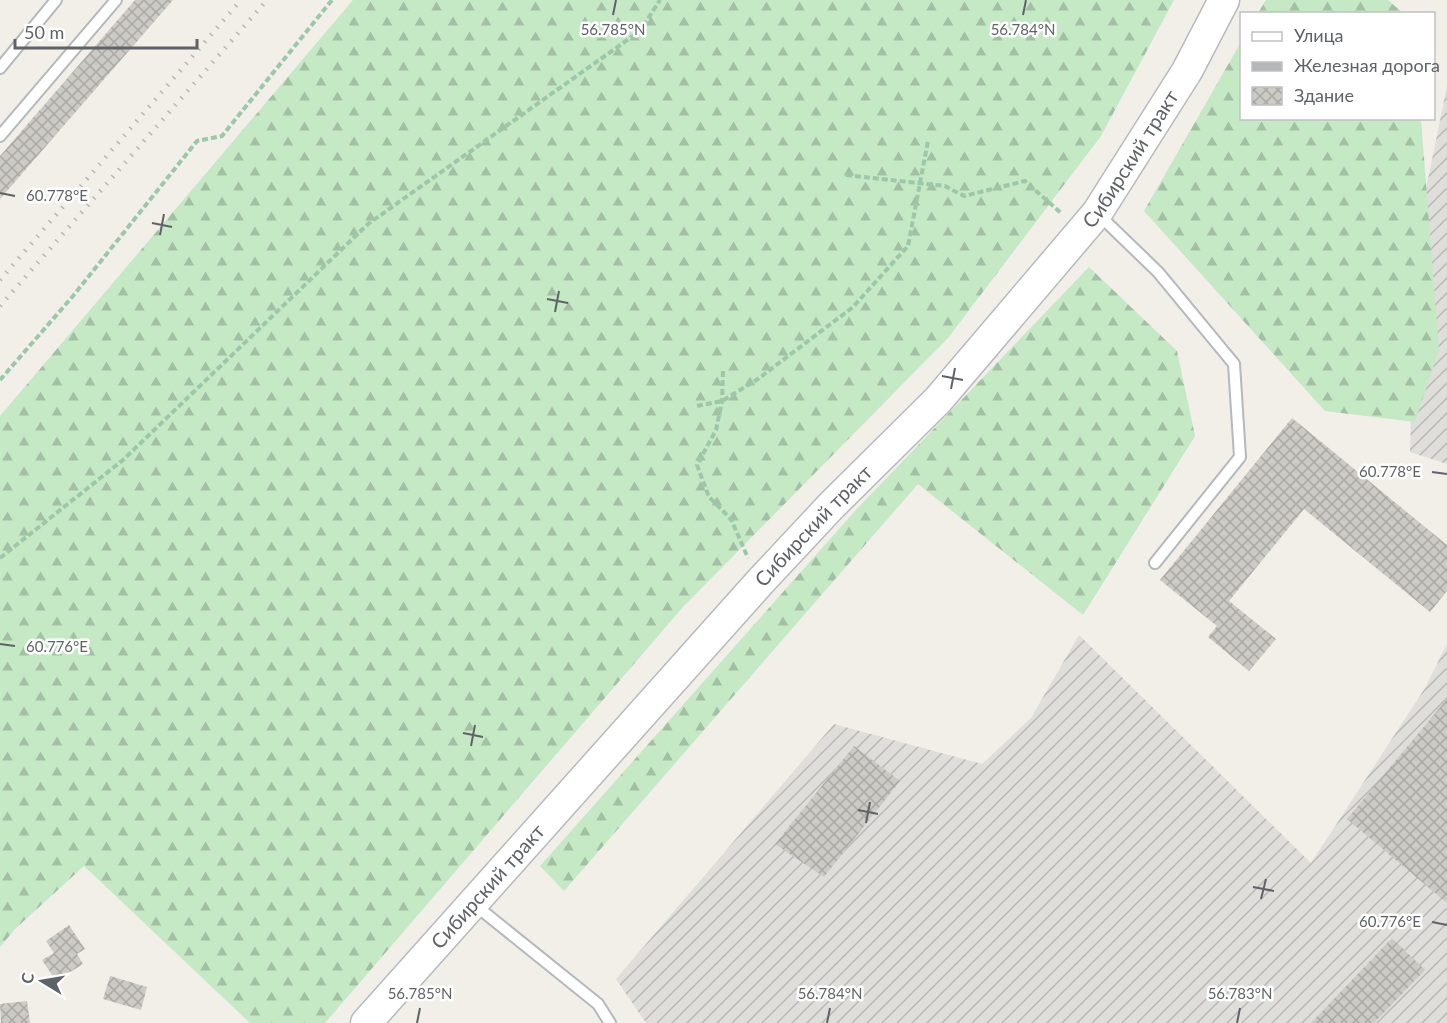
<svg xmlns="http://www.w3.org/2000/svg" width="1447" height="1023" font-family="Lato,sans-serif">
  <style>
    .industrial { fill: url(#industrial-furrows) }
    .forest { fill: url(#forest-firs) }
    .building { fill: url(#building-cross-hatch) }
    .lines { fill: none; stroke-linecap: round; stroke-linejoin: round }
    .service-casing { stroke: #b5b8bc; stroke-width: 14 }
    .secondary-casing { stroke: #b6babf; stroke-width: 33 }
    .path { stroke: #9cc7a9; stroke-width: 4; stroke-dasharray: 6 3; stroke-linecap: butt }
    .service { stroke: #fff; stroke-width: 10 }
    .secondary { stroke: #fff; stroke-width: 30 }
    .rail { stroke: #b6b7b8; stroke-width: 4.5; stroke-dasharray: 1.5 8; stroke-linecap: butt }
    .ticks { fill: none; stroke: #5f6368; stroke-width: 2 }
    .labels { text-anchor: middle; stroke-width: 5; stroke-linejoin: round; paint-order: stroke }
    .street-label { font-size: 20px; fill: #5f6368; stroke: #fff }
    .ticks-label { font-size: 15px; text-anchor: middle; fill: #5f6368; stroke: #fff; stroke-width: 5; stroke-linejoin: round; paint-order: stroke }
  </style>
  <defs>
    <pattern id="industrial-furrows" width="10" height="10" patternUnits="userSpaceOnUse" patternTransform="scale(1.5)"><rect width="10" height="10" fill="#e0deda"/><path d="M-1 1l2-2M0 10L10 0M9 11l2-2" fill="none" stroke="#b9b8b5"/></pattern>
    <pattern id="forest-firs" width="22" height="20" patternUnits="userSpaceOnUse" patternTransform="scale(1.5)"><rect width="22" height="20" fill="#c5e8c5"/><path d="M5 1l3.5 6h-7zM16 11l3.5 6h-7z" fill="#a3c0a4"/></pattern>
    <pattern id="building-cross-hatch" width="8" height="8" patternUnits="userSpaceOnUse" patternTransform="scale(1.5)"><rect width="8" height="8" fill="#cccac5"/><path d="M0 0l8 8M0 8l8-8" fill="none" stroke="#a9a8a4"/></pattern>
  </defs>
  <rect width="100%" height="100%" fill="#f1efe8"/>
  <!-- industrial -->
  <path class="industrial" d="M1447,86V464L1410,452L1415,243Z
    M1079,635L1311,863L1425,688L1447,644V1023H646L616,979L834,724L982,764L1031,718Z"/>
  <!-- forest -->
  <path class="forest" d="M353,0H1174L1101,136L948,338L683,607L325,1023H250L84,866L15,929L0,947V416Z
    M1266,0H1388L1403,13H1258Z
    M1241,42L1242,118L1421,119L1439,350L1415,422L1325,411L1144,211Z
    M1089,267L1177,351L1195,436L1083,615L918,484L564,891L540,866L854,512Z"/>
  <!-- building -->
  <path class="building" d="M135,0H173L0,199V156Z
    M1292,418L1447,545V591L1430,612L1304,509L1229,601L1276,639L1249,671L1208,637L1217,626L1160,580Z
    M1447,699V903L1347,819Z
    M854,746L900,781L824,877L775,844Z
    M69,925L85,949L77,954L83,964L56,981L42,960L54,953L46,941Z
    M1392,938L1425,970L1374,1023H1311Z
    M110,976L147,987L141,1010L103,999Z
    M27,1001L30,1023H1L0,1004Z"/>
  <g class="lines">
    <!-- service casing -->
    <g class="service-casing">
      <path id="service" d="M0,68L56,0
        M0,136L116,0
        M1098,214L1158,272L1234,364L1240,457L1155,563
        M475,905L598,1004L610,1023"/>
    </g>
    <!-- secondary casing -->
    <g class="secondary-casing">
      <g id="secondary">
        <path id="s1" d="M366,1023L759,583L831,506L938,400L1097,213L1187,71L1224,0"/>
      </g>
    </g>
    <!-- path -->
    <path class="path" d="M846,175L945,186L964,196L1025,181L1062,214
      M723,371L722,401L716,430L697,465L709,497L731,519L748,558
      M0,380L73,296L197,141L222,136L332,0
      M697,406L722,401L758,379L853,307L908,246L928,141
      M0,558L123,460L368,224L640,31L660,0"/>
    <!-- service -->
    <use href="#service" class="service"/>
    <!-- secondary -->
    <use href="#secondary" class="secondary"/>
    <!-- rail -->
    <path class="rail" d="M0,280L241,0
      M0,306L267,0"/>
  </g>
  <!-- ticks -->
  <path class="ticks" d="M613,15L616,0M1023,15L1026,0M0,193L15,196M152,223L172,227M160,235L164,214M547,299L568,303M555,312L559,291M942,376L963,380M951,389L955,368M1432,472L1447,474M0,644L15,646M463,733L483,737M471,746L475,725M858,810L878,814M866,823L870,802M1253,887L1274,891M1261,899L1266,879M1432,922L1447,925M417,1023L420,1008M827,1023L830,1008M1237,1023L1240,1008"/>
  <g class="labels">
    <!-- street labels -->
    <g class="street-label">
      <text dy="7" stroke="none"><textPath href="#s1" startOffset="1155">Сибирский тракт</textPath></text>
      <text dy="7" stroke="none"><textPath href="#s1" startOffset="669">Сибирский тракт</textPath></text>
      <text dy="7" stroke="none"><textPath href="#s1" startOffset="183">Сибирский тракт</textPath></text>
    </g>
  </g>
  <g class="ticks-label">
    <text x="613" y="35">56.785°N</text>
    <text x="1023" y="35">56.784°N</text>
    <text x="57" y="201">60.778°E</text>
    <text x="1390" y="477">60.778°E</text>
    <text x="57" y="652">60.776°E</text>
    <text x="1390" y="927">60.776°E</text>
    <text x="420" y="999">56.785°N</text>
    <text x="830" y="999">56.784°N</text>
    <text x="1240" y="999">56.783°N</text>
  </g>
  <!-- legend -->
  <rect x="1240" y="12" width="195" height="108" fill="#ffffff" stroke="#bfc1c3" stroke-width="1.5"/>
  <rect x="1252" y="32" width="30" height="9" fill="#ffffff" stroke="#bfc1c3" stroke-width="1.5"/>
  <text x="1294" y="42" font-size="18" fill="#5f6368">Улица</text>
  <rect x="1252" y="62" width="30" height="9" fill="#b6b7b8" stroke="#bfc1c3" stroke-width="1.5"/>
  <text x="1294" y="72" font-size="18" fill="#5f6368">Железная дорога</text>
  <rect x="1252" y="87" width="30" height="18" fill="url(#building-cross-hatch)" stroke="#bfc1c3" stroke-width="1.5"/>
  <text x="1294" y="102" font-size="18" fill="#5f6368">Здание</text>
  <!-- north arrow -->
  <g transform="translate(42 981) rotate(281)" stroke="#ffffff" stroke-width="4.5" paint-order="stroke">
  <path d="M0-4.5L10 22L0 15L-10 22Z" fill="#5f6368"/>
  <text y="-9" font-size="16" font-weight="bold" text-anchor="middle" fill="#5f6368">С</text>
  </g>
  <!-- scale -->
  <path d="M15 39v9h182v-9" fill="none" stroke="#5f6368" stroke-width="3"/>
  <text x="24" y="39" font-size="18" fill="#5f6368" stroke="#ffffff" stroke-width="4.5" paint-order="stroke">50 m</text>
</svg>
